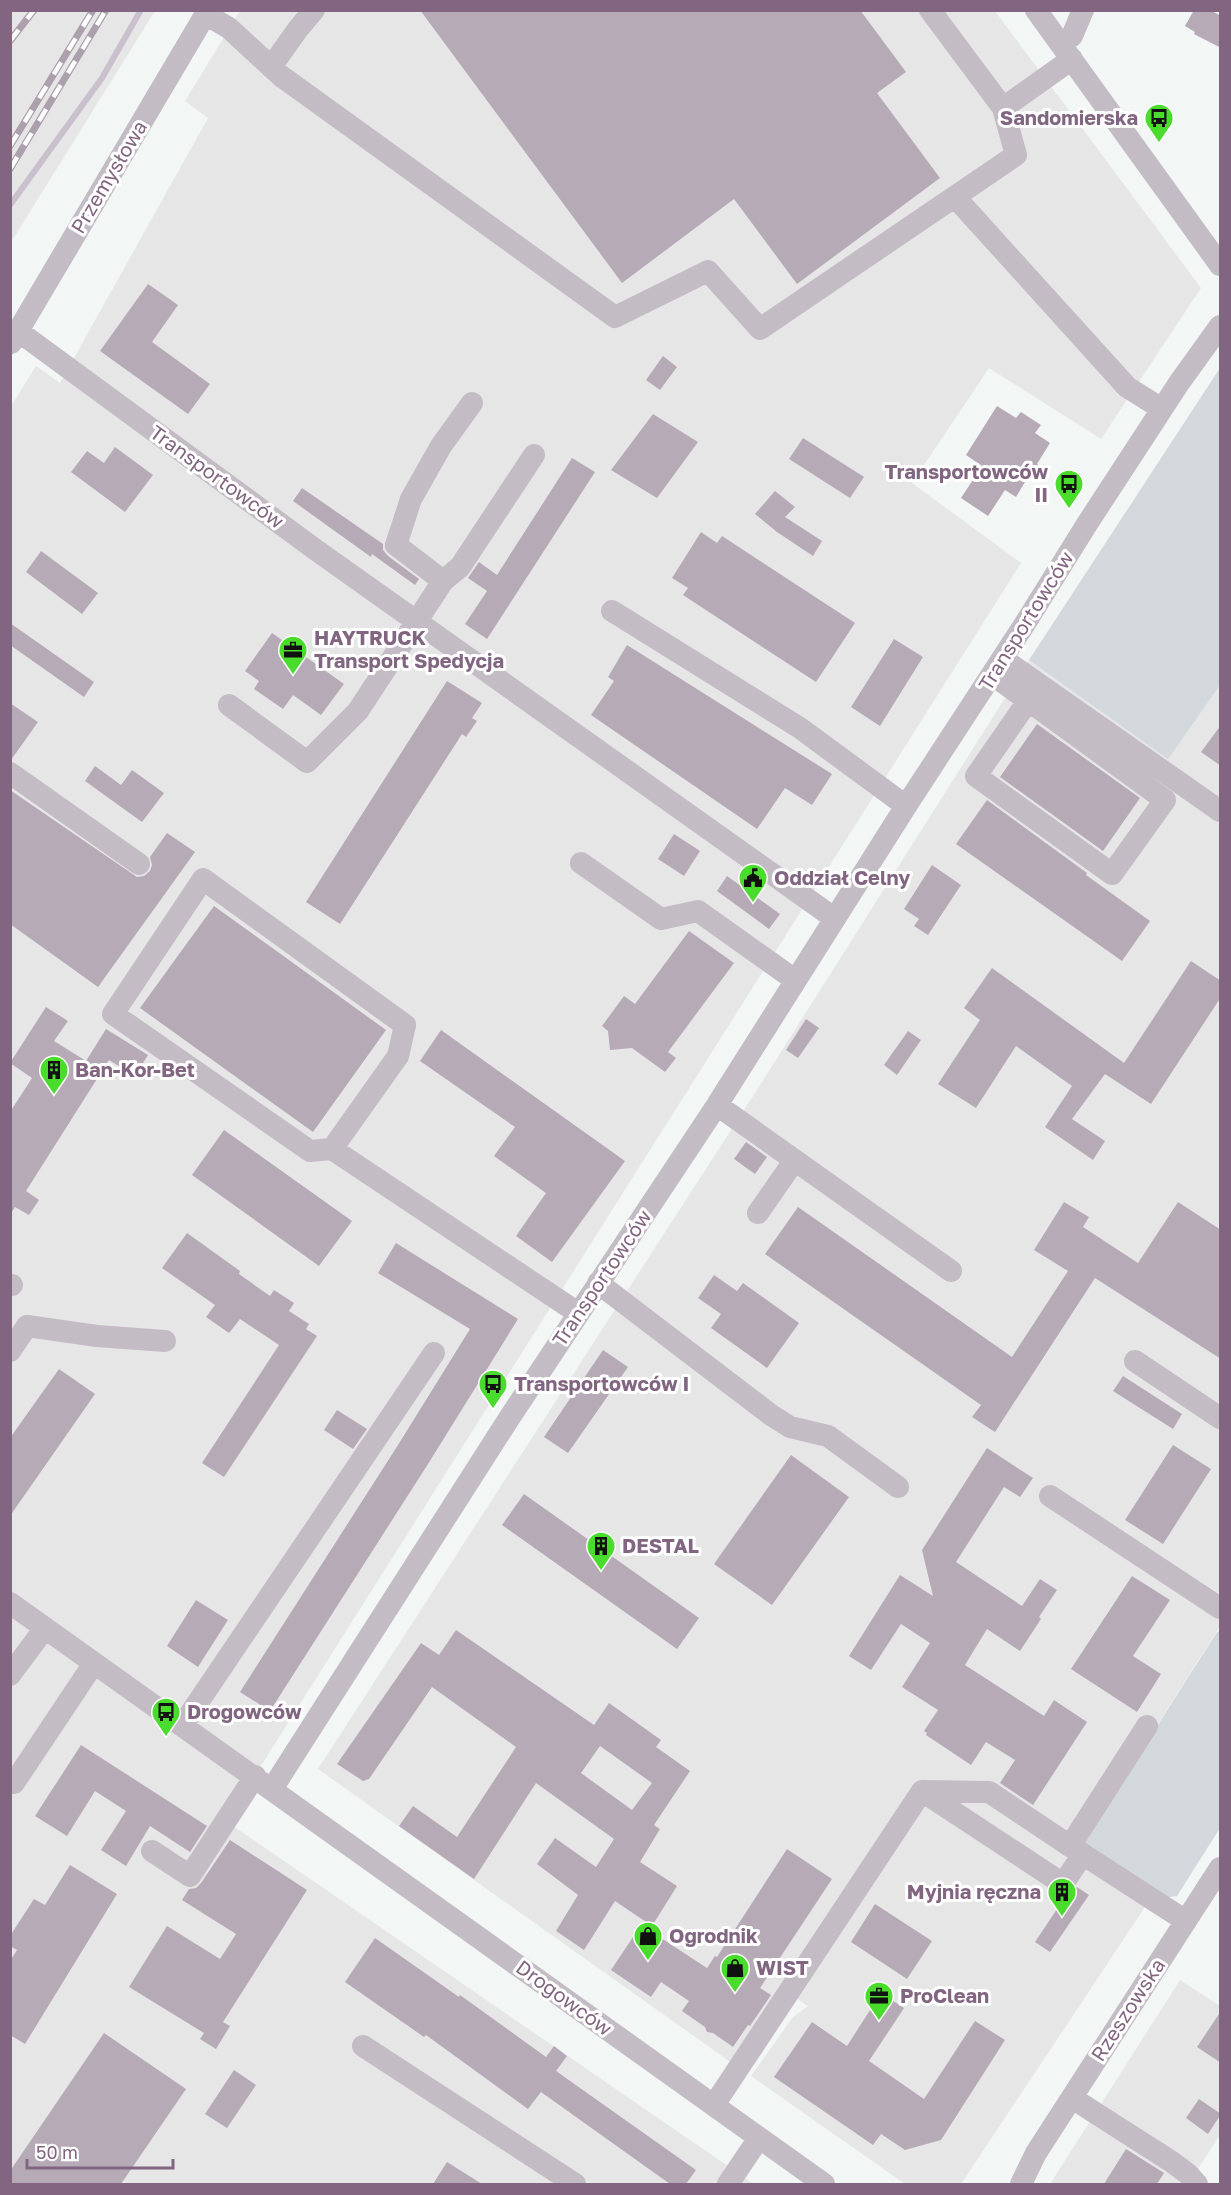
<svg xmlns="http://www.w3.org/2000/svg" width="1231" height="2195" font-family="'Golos Text',sans-serif">
  <style>
    .built { fill: #e6e6e7 }
    .green { fill: #d2d8db }
    .lines { fill: none; stroke-linecap: round; stroke-linejoin: round }
    .stream { stroke: #cabfcc; stroke-width: 6 }
    .building { fill: #b6aab6; fill-rule: evenodd }
    .minor { stroke: #c4bcc4; stroke-width: 22 }
    .rail-casing { stroke: #aba0ab; stroke-width: 7 }
    .rail { stroke: #fff; stroke-width: 4.5; stroke-dasharray: 14; stroke-linecap: butt }
    .labels { text-anchor: middle; stroke-width: 6; stroke-linejoin: round; paint-order: stroke }
    .poi-label { font-size: 20px; font-weight: bold; fill: #826681; stroke: #fff; text-anchor: start }
    .street-label { font-size: 20px; fill: #826681; stroke: #fff }
  </style>
  <rect width="100%" height="100%" fill="#f2f6f5"/>
  <!-- built -->
  <path class="built" d="M10,11H155L11,242H10Z
    M240,11H995L1201,288L1101,439L989,368L912,483L1021,563L226,1821L754,2184H11L10,408L36,366L60,383L208,118L185,101Z
    M1029,660L1168,758L1220,685V1594L1114,1526L1220,1616V1626L1074,1856L1147,1904L961,2184H905L751,2076L793,2017L808,2006L787,1992L736,2066L318,1769L755,1093Z
    M1180,1980L1220,2006V2135L1188,2184H1050Z"/>
  <!-- green -->
  <path class="green" d="M1220,368V685L1168,759L1029,660Z
    M1220,1631V1828L1177,1896L1163,1898L1080,1847L1217,1632Z"/>
  <g class="lines">
    <!-- stream -->
    <path class="stream" d="M10,205L102,78L141,10"/>
  </g>
  <!-- building -->
  <path class="building" d="M420,10H860L906,72L877,93L940,178L797,284L734,199L622,283Z
    M1194,10H1210L1221,16V48L1194,34L1195,32L1185,26Z
    M148,284L178,305L152,342L210,384L188,414L100,351Z
    M663,356L677,367L660,390L646,380Z
    M997,406L1016,418L1021,412L1041,425L1035,433L1050,443L1037,464L1043,468L1035,481L1028,477L1016,497L1005,490L988,516L961,498L982,466L966,455Z
    M653,414L698,442L657,498L611,470Z
    M803,438L864,477L850,498L789,459Z
    M115,447L153,475L125,512L71,472L87,451L104,463Z
    M572,458L595,472L487,639L465,624L487,591L468,578L479,562L497,575Z
    M302,488L383,544V550L388,556L419,579L415,585L372,554L371,557L293,501Z
    M775,491L795,507L785,517L822,541L813,556L777,532L755,514Z
    M701,532L717,543L722,536L855,623L816,682L683,595L688,588L672,578Z
    M41,551L98,593L82,614L26,572Z
    M10,623L94,682L84,697L10,645Z
    M272,633L344,684L321,715L293,695L283,709L254,689L259,681L245,671Z
    M894,639L923,657L880,726L851,707Z
    M627,645L832,774L812,805L785,788L757,829L591,715L614,681L608,677Z
    M447,681L482,703L472,718L477,721L466,737L462,734L340,924L306,902Z
    M10,703L38,722L11,760H10Z
    M1037,724L1140,798L1103,851L1000,777Z
    M1221,725V766L1201,752Z
    M95,766L121,785L132,770L164,793L142,822L85,781Z
    M10,790L137,877L144,876L150,871L152,865L150,857L167,833L195,852L98,987L10,924Z
    M987,800L1087,873L1086,875L1150,921L1122,961L956,844Z
    M674,834L700,851L684,876L658,859Z
    M932,865L961,885L928,935L914,926L919,919L904,909Z
    M727,876L780,914L769,929L717,891Z
    M214,906L386,1030L313,1132L140,1008Z
    M689,931L734,963L668,1052L676,1058L665,1072L632,1048L610,1050L608,1031L602,1026L624,996L635,1004Z
    M1191,961L1221,981V997L1151,1104L1105,1074L1072,1119L1105,1141L1093,1160L1045,1127L1072,1086L1016,1046L976,1108L938,1084L980,1020L964,1008L992,968L1124,1063Z
    M46,1007L68,1021L54,1041L86,1061L106,1029L148,1055L135,1076L109,1060L26,1191L39,1200L29,1215L15,1207L10,1215V1112L32,1078L10,1063Z
    M806,1019L819,1028L798,1058L786,1050Z
    M441,1030L625,1161L552,1262L516,1236L546,1193L494,1156L515,1127L420,1061Z
    M908,1031L921,1040L897,1075L884,1065Z
    M224,1130L352,1221L319,1266L192,1175Z
    M746,1142L767,1157L755,1174L734,1159Z
    M1064,1202L1089,1217L1083,1227L1138,1263L1178,1202L1221,1230V1359L1095,1278L995,1432L972,1417L981,1405L765,1254L798,1207L1012,1357L1068,1271L1034,1250Z
    M187,1233L240,1271L239,1274L270,1296L274,1290L294,1303L289,1311L309,1324L306,1329L317,1336L224,1477L202,1463L279,1345L240,1319L229,1333L206,1317L215,1305L162,1268Z
    M396,1243L518,1319L428,1464L270,1711L240,1692L398,1445L470,1329L378,1273Z
    M714,1275L737,1291L743,1283L799,1323L767,1368L711,1328L721,1314L698,1298Z
    M603,1350L628,1367L568,1453L544,1437Z
    M59,1369L95,1394L10,1516V1438Z
    M1123,1376L1182,1414L1173,1429L1113,1391Z
    M337,1410L367,1429L353,1449L324,1430Z
    M1173,1445L1211,1469L1163,1544L1125,1520Z
    M987,1448L1033,1478L1020,1497L1004,1487L956,1562L1022,1606L1040,1579L1057,1590L1039,1617L1041,1619L1020,1651L987,1629L965,1665L1044,1716L1054,1700L1087,1722L1033,1805L1000,1783L1015,1760L986,1742L971,1765L926,1735L927,1733L924,1731L938,1710L902,1687L930,1643L901,1624L871,1670L849,1656L900,1575L933,1596L922,1550Z
    M791,1455L849,1497L772,1605L714,1564Z
    M524,1494L699,1618L677,1649L502,1525Z
    M1132,1576L1170,1600L1133,1656L1161,1674L1137,1712L1071,1669Z
    M196,1600L228,1620L198,1667L167,1646Z
    M456,1630L594,1725L609,1703L661,1740L656,1747L690,1771L654,1825L660,1829L640,1862L677,1886L652,1926L615,1901L584,1950L556,1931L578,1895L537,1864L555,1838L596,1867L614,1839L536,1783L474,1879L399,1826L413,1806L457,1837L516,1747L432,1687L369,1779L363,1781L337,1764L421,1643L439,1655ZM600,1746L652,1783L632,1810L581,1773Z
    M81,1745L207,1826L190,1852L150,1826L126,1866L101,1850L126,1811L95,1791L67,1836L35,1816Z
    M230,1840L307,1890L223,2022L230,2026L216,2049L200,2039L204,2033L129,1987L167,1926L220,1959L236,1934L182,1900L189,1889L196,1888L201,1883Z
    M787,1849L832,1879L760,1988L771,1995L750,2026L748,2025L733,2047L713,2033L707,2032L705,2027L682,2011L689,2001L661,1982L651,1997L611,1970L641,1925L707,1968L715,1956L717,1957Z
    M70,1865L117,1894L25,2044L10,2035V1961L17,1950L10,1946V1936L34,1899L45,1905Z
    M1077,1887L1089,1895L1050,1952L1035,1942L1065,1897L1069,1896Z
    M875,1904L932,1941L907,1979L851,1942Z
    M375,1938L459,1997L460,1995L546,2057L554,2046L567,2056L556,2071L696,2170L686,2184H670L541,2092L528,2109L426,2035L424,2037L345,1982Z
    M881,1993L904,2008L869,2061L924,2099L975,2021L1005,2040L941,2140L905,2150L881,2134L873,2145L774,2077L812,2022L847,2046Z
    M1221,2011V2063L1197,2047Z
    M104,2033L186,2089L121,2184H10V2171Z
    M234,2070L256,2085L227,2128L205,2114Z
    M1199,2099L1221,2114L1208,2134L1186,2118Z
    M1126,2149L1164,2173L1157,2184H1104Z
    M447,2162L482,2184H433Z"/>
  <g class="lines">
    <!-- minor -->
    <path class="minor" d="M930,10L1003,108L1072,59
      M1036,10L1220,265
      M205,14L229,28L281,76L615,317L708,271L760,329L1016,155L1003,108
      M1060,43L1072,36L1083,10
      M271,67L298,29L314,10
      M955,197L1127,387L1162,409
      M18,331L316,550L834,918
      M11,343L208,10
      M443,581L396,545L411,499L441,446L472,403
      M612,611L800,728L906,806
      M1003,659L1220,811
      M993,675L1165,800L1112,874L976,776L1028,701
      M229,705L307,762L358,711L443,581L460,567L534,455
      M10,773L139,864
      M581,863L661,919L698,911L795,980
      M717,1105L951,1271
      M332,1149L398,1056L405,1025L203,879L113,1014L310,1151L332,1149L578,1313
      M758,1213L794,1161
      M598,1283L771,1415L790,1427L828,1436L898,1487
      M10,1285H12
      M10,1351L27,1326L97,1336L165,1341
      M1135,1361L1220,1418
      M1050,1496L1220,1608
      M10,1603L824,2184
      M10,1675L45,1628
      M182,1726L434,1353
      M1147,1726L1070,1846L1186,1921
      M10,1783H14L94,1663
      M272,1789L508,1420L717,1105L906,806L1026,622L1087,524L1179,383L1220,326
      M923,1791L989,1792L1070,1846
      M152,1851L190,1876L255,1776
      M363,2046L575,2184
      M1072,2098L1172,2162L1188,2174L1197,2184
      M714,2105L922,1791L1063,1884L1083,1854
      M728,2184L759,2138
      M1021,2184L1036,2153L1220,1868"/>
    <!-- rail casing -->
    <g class="rail-casing">
      <path id="rail" d="M10,41L34,10
        M10,146L93,10
        M10,169L106,10"/>
    </g>
    <!-- rail -->
    <use href="#rail" class="rail"/>
  </g>
  <!-- icons -->
  <defs>
    <g id="bus-pin" transform="scale(1.5)"><path d="M0 17L-7.5 6A9.5 9.5 0 1 1 7.5 6Z" fill="#4adc2d" stroke="#fff"/><path d="M-5-6H5V4H4V6H2V4H-2V6H-4V4H-5ZM-3.5-4V0h7V-4ZM-3.5 1.2v1.5H-2V1.2ZM2 1.2v1.5H3.5V1.2Z" fill="#111"/></g>
    <g id="office-pin" transform="scale(1.5)"><path d="M0 17L-7.5 6A9.5 9.5 0 1 1 7.5 6Z" fill="#4adc2d" stroke="#fff"/><path d="M-6-3h4V-5.5h4V-3h4V5H-6ZM-1-4.5V-3h2v-1.5ZM-6 0V1H6V0Z" fill="#111"/></g>
    <g id="civic-pin" transform="scale(1.5)"><path d="M0 17L-7.5 6A9.5 9.5 0 1 1 7.5 6Z" fill="#4adc2d" stroke="#fff"/><path d="M-.6-6.5H3V-4.5H.6V-3L4-1V1h2V6H-6V1h2V-1L-.6-3ZM-1.2 2.5V6h2.4V2.5Z" fill="#111"/></g>
    <g id="building-pin" transform="scale(1.5)"><path d="M0 17L-7.5 6A9.5 9.5 0 1 1 7.5 6Z" fill="#4adc2d" stroke="#fff"/><path d="M-4-6H4V6H1V3H-1V6H-4ZM-2.5-4.3h1.7v1.8h-1.7ZM.8-4.3h1.7v1.8H.8ZM-2.5-1h1.7V.8h-1.7ZM.8-1h1.7V.8H.8Z" fill="#111"/></g>
    <g id="shop-pin" transform="scale(1.5)"><path d="M0 17L-7.5 6A9.5 9.5 0 1 1 7.5 6Z" fill="#4adc2d" stroke="#fff"/><path d="M-5-2.5h2.3a2.7 3.5 0 0 1 5.4 0H5L5.5 6h-11ZM-1.5-2.5h3a1.5 2.3 0 0 0-3 0Z" fill="#111"/></g>
  </defs>
  <g fill-rule="evenodd">
    <use href="#bus-pin" x="1159" y="118"/>
    <use href="#bus-pin" x="1069" y="484"/>
    <use href="#office-pin" x="293" y="650"/>
    <use href="#civic-pin" x="753" y="878"/>
    <use href="#building-pin" x="54" y="1070"/>
    <use href="#bus-pin" x="493" y="1384"/>
    <use href="#building-pin" x="601" y="1546"/>
    <use href="#bus-pin" x="166" y="1712"/>
    <use href="#building-pin" x="1062" y="1892"/>
    <use href="#shop-pin" x="648" y="1936"/>
    <use href="#shop-pin" x="735" y="1968"/>
    <use href="#office-pin" x="879" y="1996"/>
  </g>
  <g class="labels">
    <!-- poi labels -->
    <g class="poi-label">
      <text x="1138" y="125" text-anchor="end">Sandomierska</text>
      <text x="1048" y="479" text-anchor="end">Transportowców<tspan x="1048" dy="23">II</tspan></text>
      <text x="314" y="645">HAYTRUCK<tspan x="314" dy="23">Transport Spedycja</tspan></text>
      <text x="774" y="885">Oddział Celny</text>
      <text x="75" y="1077">Ban-Kor-Bet</text>
      <text x="514" y="1391">Transportowców I</text>
      <text x="622" y="1553">DESTAL</text>
      <text x="187" y="1719">Drogowców</text>
      <text x="1041" y="1899" text-anchor="end">Myjnia ręczna</text>
      <text x="669" y="1943">Ogrodnik</text>
      <text x="756" y="1975">WIST</text>
      <text x="900" y="2003">ProClean</text>
    </g>
    <!-- street labels -->
    <g class="street-label">
      <text transform="translate(109 177) rotate(-59)" y="7">Przemysłowa</text>
      <text transform="translate(217 477) rotate(36)" y="7">Transportowców</text>
      <text transform="translate(1026 621) rotate(-58)" y="7">Transportowców</text>
      <text transform="translate(602 1278) rotate(-56)" y="7">Transportowców</text>
      <text transform="translate(564 1998) rotate(36)" y="7">Drogowców</text>
      <text transform="translate(1128 2010) rotate(-57)" y="7">Rzeszowska</text>
    </g>
  </g>
  <!-- border -->
  <rect width="1231" height="2195" fill="none" stroke="#826681" stroke-width="24"/>
  <!-- scale -->
  <path d="M27 2159v9h146v-9" fill="none" stroke="#826681" stroke-width="3"/>
  <text x="36" y="2159" font-size="18" fill="#826681" stroke="#ffffff" stroke-width="4.5" paint-order="stroke">50 m</text>
</svg>
